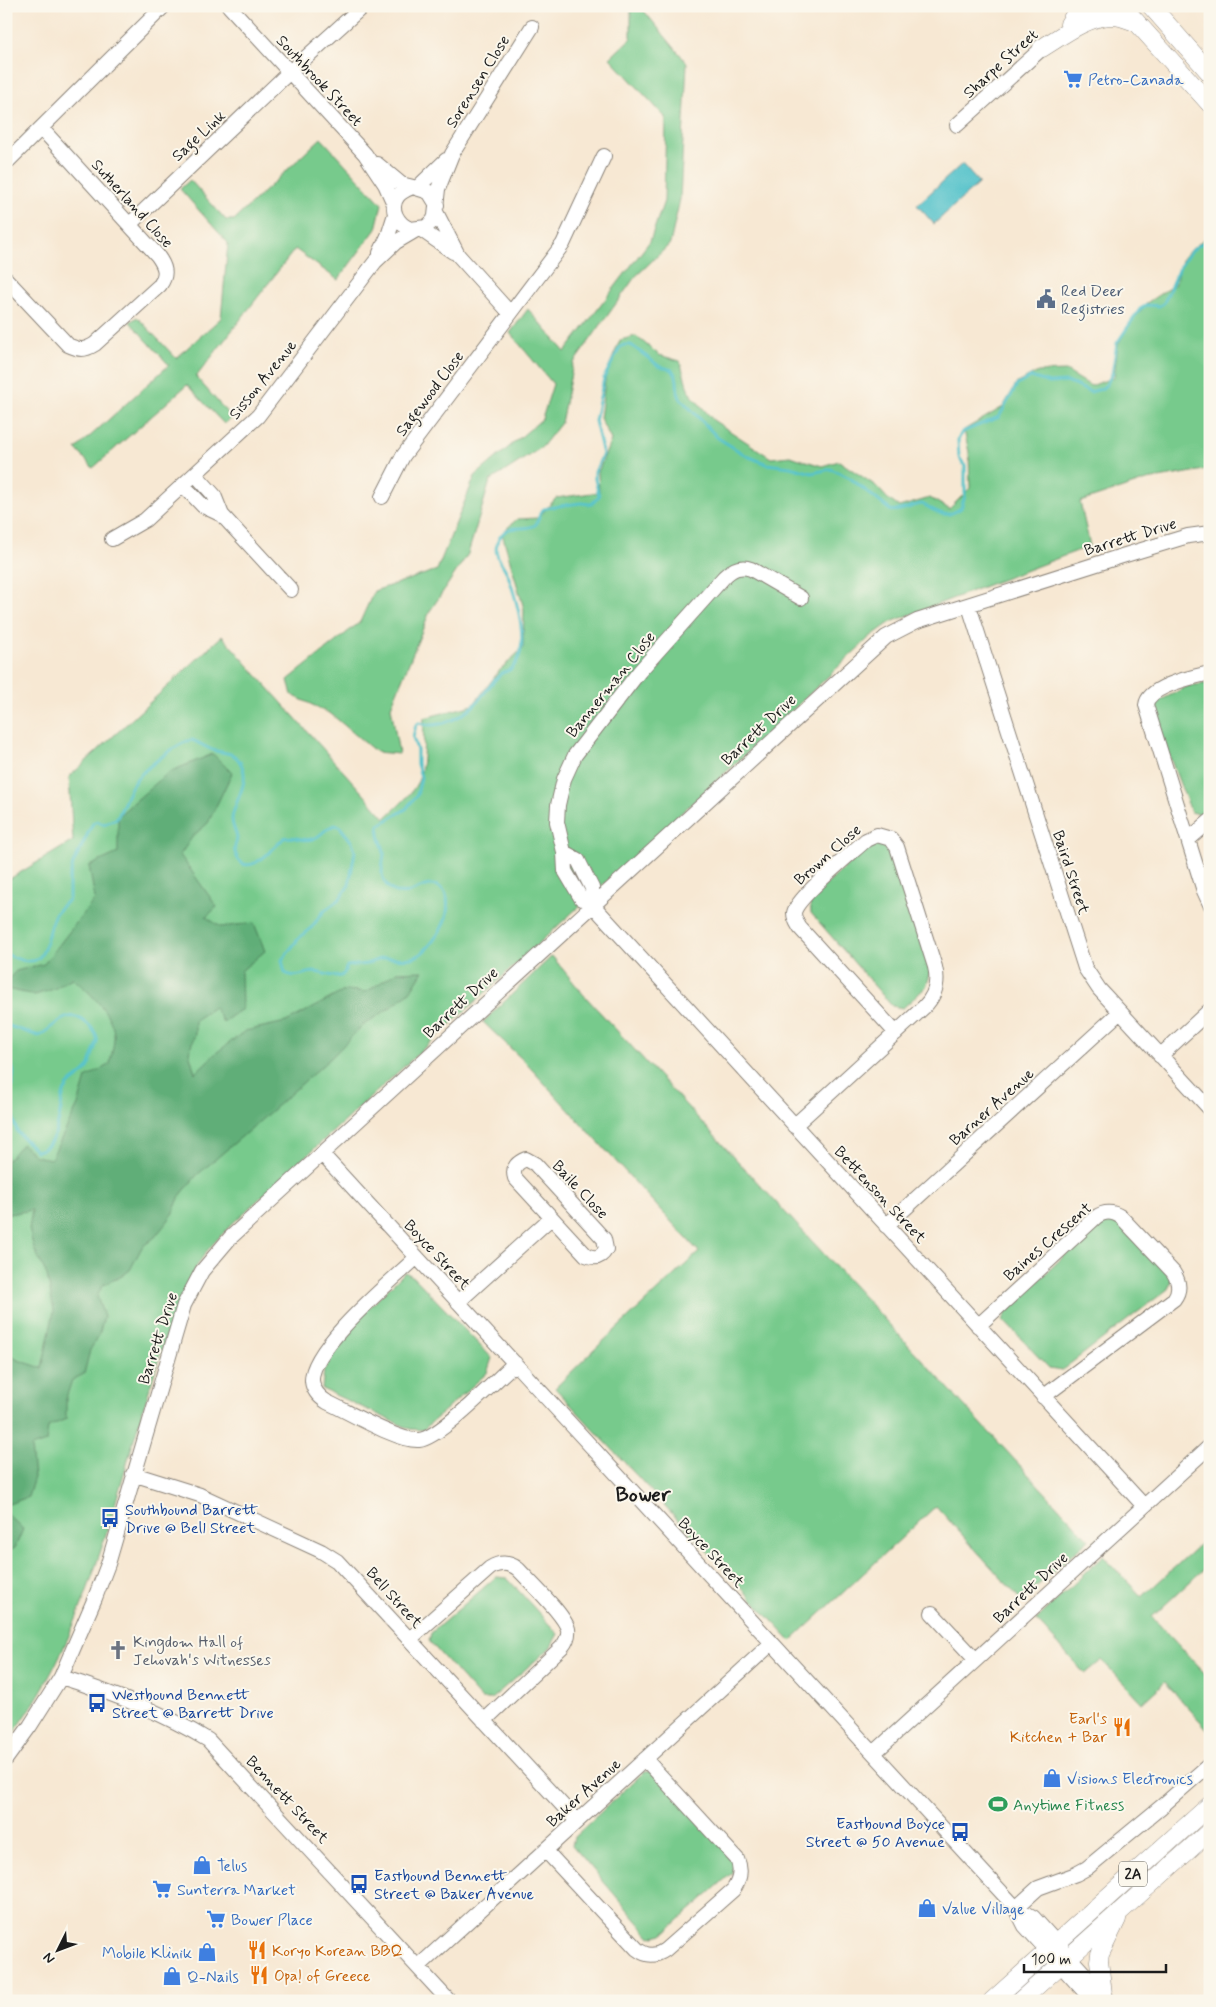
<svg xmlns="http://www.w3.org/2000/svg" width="1216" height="2007" font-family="Mynerve,sans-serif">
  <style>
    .green { fill: #77ca8c; stroke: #4a7354 }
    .forest { fill: #61ae78; stroke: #3e654a }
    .water { fill: #56c3cb; stroke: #397074 }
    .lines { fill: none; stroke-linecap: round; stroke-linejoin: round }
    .stream { stroke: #56c3cb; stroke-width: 3 }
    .minor-casing { stroke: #8a8278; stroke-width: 16 }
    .major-casing { stroke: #8a8278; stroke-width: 19 }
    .minor { stroke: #fff; stroke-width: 14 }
    .major { stroke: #fff; stroke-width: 18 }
    .labels { text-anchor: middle; stroke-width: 4; stroke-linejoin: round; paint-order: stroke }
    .shield { fill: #fbf7ec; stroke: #5f5e5a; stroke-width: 1 }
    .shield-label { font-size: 15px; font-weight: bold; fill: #1c1c1c }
    .street-label { font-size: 16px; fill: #1c1c1c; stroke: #fbf7ec }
    .shop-label { font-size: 16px; fill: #366cbe; stroke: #fbf7ec; text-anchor: start }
    .service-label { font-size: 16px; fill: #4e5e75; stroke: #fbf7ec; text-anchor: start }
    .transit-label { font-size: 16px; fill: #164399; stroke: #fbf7ec; text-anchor: start }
    .worship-label { font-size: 16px; fill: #5b616d; stroke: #fbf7ec; text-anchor: start }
    .food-label { font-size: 16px; fill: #c56008; stroke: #fbf7ec; text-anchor: start }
    .leisure-label { font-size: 16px; fill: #27864d; stroke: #fbf7ec; text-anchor: start }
    .district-label { font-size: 21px; font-weight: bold; fill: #1c1c1c; stroke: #fbf7ec }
  </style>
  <rect width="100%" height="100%" fill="#fbf7ec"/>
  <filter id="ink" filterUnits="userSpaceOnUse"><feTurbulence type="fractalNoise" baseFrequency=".02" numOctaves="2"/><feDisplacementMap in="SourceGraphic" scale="10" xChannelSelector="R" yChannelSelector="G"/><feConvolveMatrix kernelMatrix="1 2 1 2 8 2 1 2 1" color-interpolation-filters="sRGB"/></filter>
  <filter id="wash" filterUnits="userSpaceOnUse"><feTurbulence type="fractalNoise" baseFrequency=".0096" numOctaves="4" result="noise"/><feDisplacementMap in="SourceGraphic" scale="20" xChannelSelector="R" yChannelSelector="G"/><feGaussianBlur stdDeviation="1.12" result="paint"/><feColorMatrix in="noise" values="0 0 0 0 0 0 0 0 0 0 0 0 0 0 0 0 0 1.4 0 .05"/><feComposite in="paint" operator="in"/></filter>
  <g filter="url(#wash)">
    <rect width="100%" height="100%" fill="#f7e8d3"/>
    <!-- green -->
    <path class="green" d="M631,6H640L687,63L680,199L670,244L635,277L573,364L561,423L542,447L490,481L468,554L430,611L391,707L399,754L376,752L331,714L292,695L288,680L360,622L374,591L437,570L475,476L542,419L553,384L510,333L528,309L565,352L650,241L664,201L666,118L610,58L631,38Z
      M321,138L382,204L376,229L338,280L295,249L196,377L232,418L224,424L187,385L93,468L76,449L169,365L130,322L137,317L176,358L221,318L228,243L180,189L190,180L226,220H234Z
      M1207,236H1210V469L1147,480L1080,502L1090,546L891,622L870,637L748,752L233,1223C225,1232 215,1241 207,1251C177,1291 162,1350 147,1397C109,1516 85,1643 6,1743V881L73,841L69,777L222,636L385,818C396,808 416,791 420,776C425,758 423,737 424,718L473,705L499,671L523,648L524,609L502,533L517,519L538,518L556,498L599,492L598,472L611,440L600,418L606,374L620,340L636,336L659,355L680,361L689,392L713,420L771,458L790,456L822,466L839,461L876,486L888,499L899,507L930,498L949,509L970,488L969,452L964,430L1003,407L1017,383L1038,372L1066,371L1091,386L1114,377L1118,345L1127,327L1148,302L1175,284L1183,257Z
      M1210,683V809L1203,815L1191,812L1153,714L1159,701L1188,686Z
      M887,839L933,966L926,987L903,1008L892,1006L811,913L810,900L872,842Z
      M552,956L583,994L1089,1540L1021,1600L936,1506L791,1641L555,1388L597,1347L699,1252L524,1061L483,1022Z
      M1117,1217L1173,1275L1168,1289L1062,1370L1049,1368L1003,1320L1007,1311L1102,1219Z
      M405,1272L414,1277L492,1358L487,1373L423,1430L410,1429L322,1389L324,1370L353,1324Z
      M1210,1535V1563L1152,1617L1210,1679V1732L1165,1682L1142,1703L1102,1660L1085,1674L1036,1620L1103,1556L1142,1597Z
      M496,1577L507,1578L558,1634L550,1648L491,1699H481L429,1641L431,1633Z
      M656,1771L735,1858L732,1873L663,1934L651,1937L572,1845L574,1837L644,1772Z"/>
    <!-- forest -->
    <path class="forest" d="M213,754L232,773L208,823L193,836L180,855L217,907L206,917L221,927L254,923L265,951L241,971L242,1009L223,1022L214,1007L195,1020V1034L189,1052L195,1073L216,1053L245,1031L286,1022L346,990L366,992L397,972L423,971L410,992L391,1007L362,1026L333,1056L260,1121L196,1176L180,1196L171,1217L155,1237L142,1247L130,1270L122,1276L103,1285L97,1296L104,1317L99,1335L90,1350L84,1374L72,1380L66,1398V1419L48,1427L46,1442L31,1447L34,1477L28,1497L6,1505V1352L18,1360L42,1368L54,1311L47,1275L34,1249L29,1229L32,1210L10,1214L6,1212V1162L22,1144L35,1156L51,1159L78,1105L86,1078L110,1064C111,1055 115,1043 114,1033C111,1012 88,990 72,978L54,989L35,995L6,989V982L16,971L44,964L95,899L89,866L118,853V816L169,772Z
      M6,1513L23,1529L15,1548L6,1553Z"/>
    <!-- water -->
    <path class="water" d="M962,164L979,183L934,224L917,205Z"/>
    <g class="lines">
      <!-- stream -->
      <path class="stream" d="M6,954C50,976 42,943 54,916C57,909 65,905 69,898V880L73,864L93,823L97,821L103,824L116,819C123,809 126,795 133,784C140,772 178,742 192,740C200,743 208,749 216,751C223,753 232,752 237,758C255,779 234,799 232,819C232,827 236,831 237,838C237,843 233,847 235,852C245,884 274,847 284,838C294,835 302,842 312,839C322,837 324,827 336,825L340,827L352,842L355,851L349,885L339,900L324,911L311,928L299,938L282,960L285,973C295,979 303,973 313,972C323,972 331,978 341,976C345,975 345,969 347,966C353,965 360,965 366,964C372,962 378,959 384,958C393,957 402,960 411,958C426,956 445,927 447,913C448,905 448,892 441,888C423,876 408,906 388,887C385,883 382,879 382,873C382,867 383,861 384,854C384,844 376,836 379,825L406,809L417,795L421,777L417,764V750L413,737L416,725L419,723C436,729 455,720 469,710C481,701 490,682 501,674C504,671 508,672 511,669C533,649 516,599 508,575C502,561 490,554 500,537C509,522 525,532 535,525C540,522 537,513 544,509C546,508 577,503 581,503C584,503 588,504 592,504L599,496L595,479V472L603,454L595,421L604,378L620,347L624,345H631L659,366L672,370C681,379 674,390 681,399L718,438L747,456L767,464L790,467L812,473L831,469L850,478L890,510C899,513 912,505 922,504C938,511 943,521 961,508L965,496V466L959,457L958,440L962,432L999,417L1017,385L1031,377L1049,383L1067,382L1090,392L1101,389L1106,385L1112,374L1117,343L1140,309L1147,305L1159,306L1164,303C1173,282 1181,255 1202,243H1210
        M6,1025L39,1036C50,1031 63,1013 76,1017C85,1020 99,1032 97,1042C96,1046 94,1050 93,1053C91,1059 92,1063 88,1068C80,1079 66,1081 63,1096C59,1113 59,1148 36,1151C32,1146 19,1135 17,1131C13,1120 11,1107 10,1096C10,1082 20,1071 6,1060"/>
    </g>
  </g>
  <g filter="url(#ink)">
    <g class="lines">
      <!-- minor casing -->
      <g class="minor-casing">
        <path id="minor" d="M229,6L365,154L385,184L394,204
          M957,125L1049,42
          M41,128L164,6
          M6,163L41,128L157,255C165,266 168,274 160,285L95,344C84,351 79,350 68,345L6,279
          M377,164L401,184L413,187
          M418,187L446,160
          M437,205L429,192L413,187C408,189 402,191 398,196C388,208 398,225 411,229L426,227L433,221L435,216L438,189L452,154L532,27
          M436,212L458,255L510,313
          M130,224L281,80L363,6
          M420,229L453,252
          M380,253L388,236L395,214
          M195,474L214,495L222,515L291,590
          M183,485L203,506L222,515
          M382,497L403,456L563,244L604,156
          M112,539L145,520L258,416L375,262L396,242L418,229
          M801,598L751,569C740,565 732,569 724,577L639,672L575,755L564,779L558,805L557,822L564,852L565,871L581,898L593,905L600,913L1144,1506
          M969,606L1085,968L1099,989L1210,1109
          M1210,673C1193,677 1148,686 1146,705L1204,891L1210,904
          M1188,840L1210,821
          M564,852L578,860L592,888L593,905
          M1160,1056L1210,1010
          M794,1126L924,1007C935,996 939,983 935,967L897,847L891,839L877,835L866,840C852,853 796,898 794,913C794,919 797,923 800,928L896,1033
          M322,1154L1016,1908L1025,1926L1093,2001
          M526,1159L535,1164L604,1239L606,1249C601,1258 595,1259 586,1255L515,1178C512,1168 516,1163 526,1159Z
          M886,1226L1120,1012
          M417,1257C393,1280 310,1348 312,1381C313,1390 319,1397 327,1402C347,1411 399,1442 419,1440C440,1438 497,1379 515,1363
          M458,1302L551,1218
          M978,1326L1096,1217C1105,1211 1112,1211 1121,1217L1173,1272C1179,1281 1181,1290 1174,1299L1043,1397
          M133,1474L200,1495L321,1551L337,1561L577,1821
          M932,1613L976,1660
          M410,1639L490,1568C500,1562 509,1562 518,1569C530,1582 564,1614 568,1629C569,1636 566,1642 562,1647L484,1721
          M61,1677C113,1693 162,1712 208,1740L449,2001
          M874,1753L1210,1446
          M6,1759L30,1726L61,1677L95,1598L108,1564L184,1305L202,1271L230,1238L886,637L917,621L1122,556L1188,536L1210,533
          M545,1850L637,1949C646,1956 655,1957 665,1950L733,1890C740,1880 742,1870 737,1859L645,1759
          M1016,1908L1038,1888L1076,1874L1087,1868L1161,1807L1210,1764
          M1016,1908L1033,1917L1109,2001
          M418,1967L772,1643"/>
      </g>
      <!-- major casing -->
      <g class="major-casing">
        <path id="major" d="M1122,6L1210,104
          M1151,6L1210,73
          M1069,24L1080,6
          M1042,48C1062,36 1086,17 1110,16C1120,15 1129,20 1137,23
          M1103,1994L1099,1961L1100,1954L1117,1919
          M992,2001L1210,1805
          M1020,2001L1210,1831"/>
      </g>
      <!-- minor -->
      <use href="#minor" class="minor"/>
      <!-- major -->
      <use href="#major" class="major"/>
    </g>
  </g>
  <!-- icons -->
  <defs>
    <g id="supermarket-bare" transform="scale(1.5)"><path d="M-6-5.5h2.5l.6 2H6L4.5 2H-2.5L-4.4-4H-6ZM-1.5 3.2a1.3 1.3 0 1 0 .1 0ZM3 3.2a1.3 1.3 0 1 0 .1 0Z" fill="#3f7fe0" stroke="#fbf7ec" stroke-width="2.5" paint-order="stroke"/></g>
    <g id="civic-bare" transform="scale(1.5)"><path d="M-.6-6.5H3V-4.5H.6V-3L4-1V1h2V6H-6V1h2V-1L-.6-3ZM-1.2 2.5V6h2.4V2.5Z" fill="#5c6f8a" stroke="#fbf7ec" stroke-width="2.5" paint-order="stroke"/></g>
    <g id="bus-bare" transform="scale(1.5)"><path d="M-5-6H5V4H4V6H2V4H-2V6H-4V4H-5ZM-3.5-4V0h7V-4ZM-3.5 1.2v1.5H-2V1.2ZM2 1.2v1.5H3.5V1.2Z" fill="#1a4fb4" stroke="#fbf7ec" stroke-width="2.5" paint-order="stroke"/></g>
    <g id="church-bare" transform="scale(1.5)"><path d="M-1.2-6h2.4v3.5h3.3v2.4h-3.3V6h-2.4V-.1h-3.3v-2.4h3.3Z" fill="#6b7280" stroke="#fbf7ec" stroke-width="2.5" paint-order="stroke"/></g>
    <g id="restaurant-bare" transform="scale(1.5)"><path d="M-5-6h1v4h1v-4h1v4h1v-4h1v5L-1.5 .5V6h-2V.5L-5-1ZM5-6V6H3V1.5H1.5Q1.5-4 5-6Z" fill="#e8710a" stroke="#fbf7ec" stroke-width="2.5" paint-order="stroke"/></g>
    <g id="shop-bare" transform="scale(1.5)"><path d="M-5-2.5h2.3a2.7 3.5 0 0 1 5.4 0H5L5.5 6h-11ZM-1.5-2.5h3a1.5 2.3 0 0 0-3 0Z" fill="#3f7fe0" stroke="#fbf7ec" stroke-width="2.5" paint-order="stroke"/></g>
    <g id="stadium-bare" transform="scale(1.5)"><path d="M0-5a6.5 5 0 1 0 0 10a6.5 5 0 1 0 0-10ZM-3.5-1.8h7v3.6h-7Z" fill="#2e9e5b" stroke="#fbf7ec" stroke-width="2.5" paint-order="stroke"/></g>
  </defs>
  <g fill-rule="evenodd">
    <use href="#supermarket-bare" x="1073" y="79"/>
    <use href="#civic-bare" x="1046" y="299"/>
    <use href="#bus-bare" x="110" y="1518"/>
    <use href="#church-bare" x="118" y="1650"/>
    <use href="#bus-bare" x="97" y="1703"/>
    <use href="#restaurant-bare" x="1122" y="1727"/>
    <use href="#shop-bare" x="1052" y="1778"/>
    <use href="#stadium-bare" x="998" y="1804"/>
    <use href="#bus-bare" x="960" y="1832"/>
    <use href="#shop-bare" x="202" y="1865"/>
    <use href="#bus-bare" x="359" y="1884"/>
    <use href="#supermarket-bare" x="162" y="1889"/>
    <use href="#shop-bare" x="927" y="1908"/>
    <use href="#supermarket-bare" x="216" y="1919"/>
    <use href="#restaurant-bare" x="257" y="1950"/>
    <use href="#shop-bare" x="207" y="1952"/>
    <use href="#restaurant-bare" x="259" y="1975"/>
    <use href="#shop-bare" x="172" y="1976"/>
  </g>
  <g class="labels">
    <!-- shield labels -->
    <rect class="shield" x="1119" y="1861.5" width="28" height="25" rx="4"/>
    <g class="shield-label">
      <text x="1133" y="1879">2A</text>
    </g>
    <!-- street labels -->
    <g class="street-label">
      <text transform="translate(1000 63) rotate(-42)" y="6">Sharpe Street</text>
      <text transform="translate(320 80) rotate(47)" y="6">Southbrook Street</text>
      <text transform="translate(477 81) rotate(-58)" y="6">Sorensen Close</text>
      <text transform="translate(198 135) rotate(-43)" y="6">Sage Link</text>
      <text transform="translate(133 203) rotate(48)" y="6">Sutherland Close</text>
      <text transform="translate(262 379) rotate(-51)" y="6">Sisson Avenue</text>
      <text transform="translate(429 393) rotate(-53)" y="6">Sagewood Close</text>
      <text transform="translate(1130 536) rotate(-17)" y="6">Barrett Drive</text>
      <text transform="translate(610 684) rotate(-51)" y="6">Bannerman Close</text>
      <text transform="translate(758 729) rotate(-43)" y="6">Barrett Drive</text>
      <text transform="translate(827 854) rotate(-41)" y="6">Brown Close</text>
      <text transform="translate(1072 872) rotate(72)" y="6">Baird Street</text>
      <text transform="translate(460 1002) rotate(-43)" y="6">Barrett Drive</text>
      <text transform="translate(991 1106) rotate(-42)" y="6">Barner Avenue</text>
      <text transform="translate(581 1189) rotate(47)" y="6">Baile Close</text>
      <text transform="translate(881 1194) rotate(47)" y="6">Bettenson Street</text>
      <text transform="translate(1047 1241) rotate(-41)" y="6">Baines Crescent</text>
      <text transform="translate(438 1254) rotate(47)" y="6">Boyce Street</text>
      <text transform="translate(157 1338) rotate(-72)" y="6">Barrett Drive</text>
      <text transform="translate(712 1552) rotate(47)" y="6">Boyce Street</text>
      <text transform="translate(1030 1587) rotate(-43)" y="6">Barrett Drive</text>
      <text transform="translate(395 1597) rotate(48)" y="6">Bell Street</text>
      <text transform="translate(583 1792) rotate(-42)" y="6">Baker Avenue</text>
      <text transform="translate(288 1799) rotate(47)" y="6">Bennett Street</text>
    </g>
    <!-- shop labels -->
    <g class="shop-label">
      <text x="1088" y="85">Petro-Canada</text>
      <text x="1067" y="1784">Visions Electronics</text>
      <text x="217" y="1871">Telus</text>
      <text x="177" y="1895">Sunterra Market</text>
      <text x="942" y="1914">Value Village</text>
      <text x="231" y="1925">Bower Place</text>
      <text x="192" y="1958" text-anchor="end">Mobile Klinik</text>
      <text x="187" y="1982">Q-Nails</text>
    </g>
    <!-- service labels -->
    <g class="service-label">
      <text x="1061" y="296">Red Deer<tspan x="1061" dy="18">Registries</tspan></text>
    </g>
    <!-- transit labels -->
    <g class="transit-label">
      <text x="125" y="1515">Southbound Barrett<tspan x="125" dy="18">Drive @ Bell Street</tspan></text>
      <text x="112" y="1700">Westbound Bennett<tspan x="112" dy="18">Street @ Barrett Drive</tspan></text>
      <text x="945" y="1829" text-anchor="end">Eastbound Boyce<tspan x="945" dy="18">Street @ 50 Avenue</tspan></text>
      <text x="374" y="1881">Eastbound Bennett<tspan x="374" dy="18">Street @ Baker Avenue</tspan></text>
    </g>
    <!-- worship labels -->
    <g class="worship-label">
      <text x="133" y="1647">Kingdom Hall of<tspan x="133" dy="18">Jehovah's Witnesses</tspan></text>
    </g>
    <!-- food labels -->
    <g class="food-label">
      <text x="1107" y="1724" text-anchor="end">Earl's<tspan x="1107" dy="18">Kitchen + Bar</tspan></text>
      <text x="272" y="1956">Koryo Korean BBQ</text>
      <text x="274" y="1981">Opa! of Greece</text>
    </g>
    <!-- leisure labels -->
    <g class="leisure-label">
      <text x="1013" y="1810">Anytime Fitness</text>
    </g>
    <!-- district labels -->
    <g class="district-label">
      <text x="643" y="1501">Bower</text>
    </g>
  </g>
  <!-- margin -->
  <rect width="1216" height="2007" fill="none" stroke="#fbf7ec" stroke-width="25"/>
  <!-- north arrow -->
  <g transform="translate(58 1950) rotate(228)" stroke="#fbf7ec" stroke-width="4" paint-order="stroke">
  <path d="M0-4L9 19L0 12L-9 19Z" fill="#1c1c1c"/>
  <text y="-8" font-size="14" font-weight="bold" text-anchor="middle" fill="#1c1c1c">N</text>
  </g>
  <!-- scale -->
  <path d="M1024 1964v8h142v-8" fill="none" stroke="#1c1c1c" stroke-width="2.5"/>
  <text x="1031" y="1964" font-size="15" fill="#1c1c1c" stroke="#fbf7ec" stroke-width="4" paint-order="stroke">100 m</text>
</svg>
